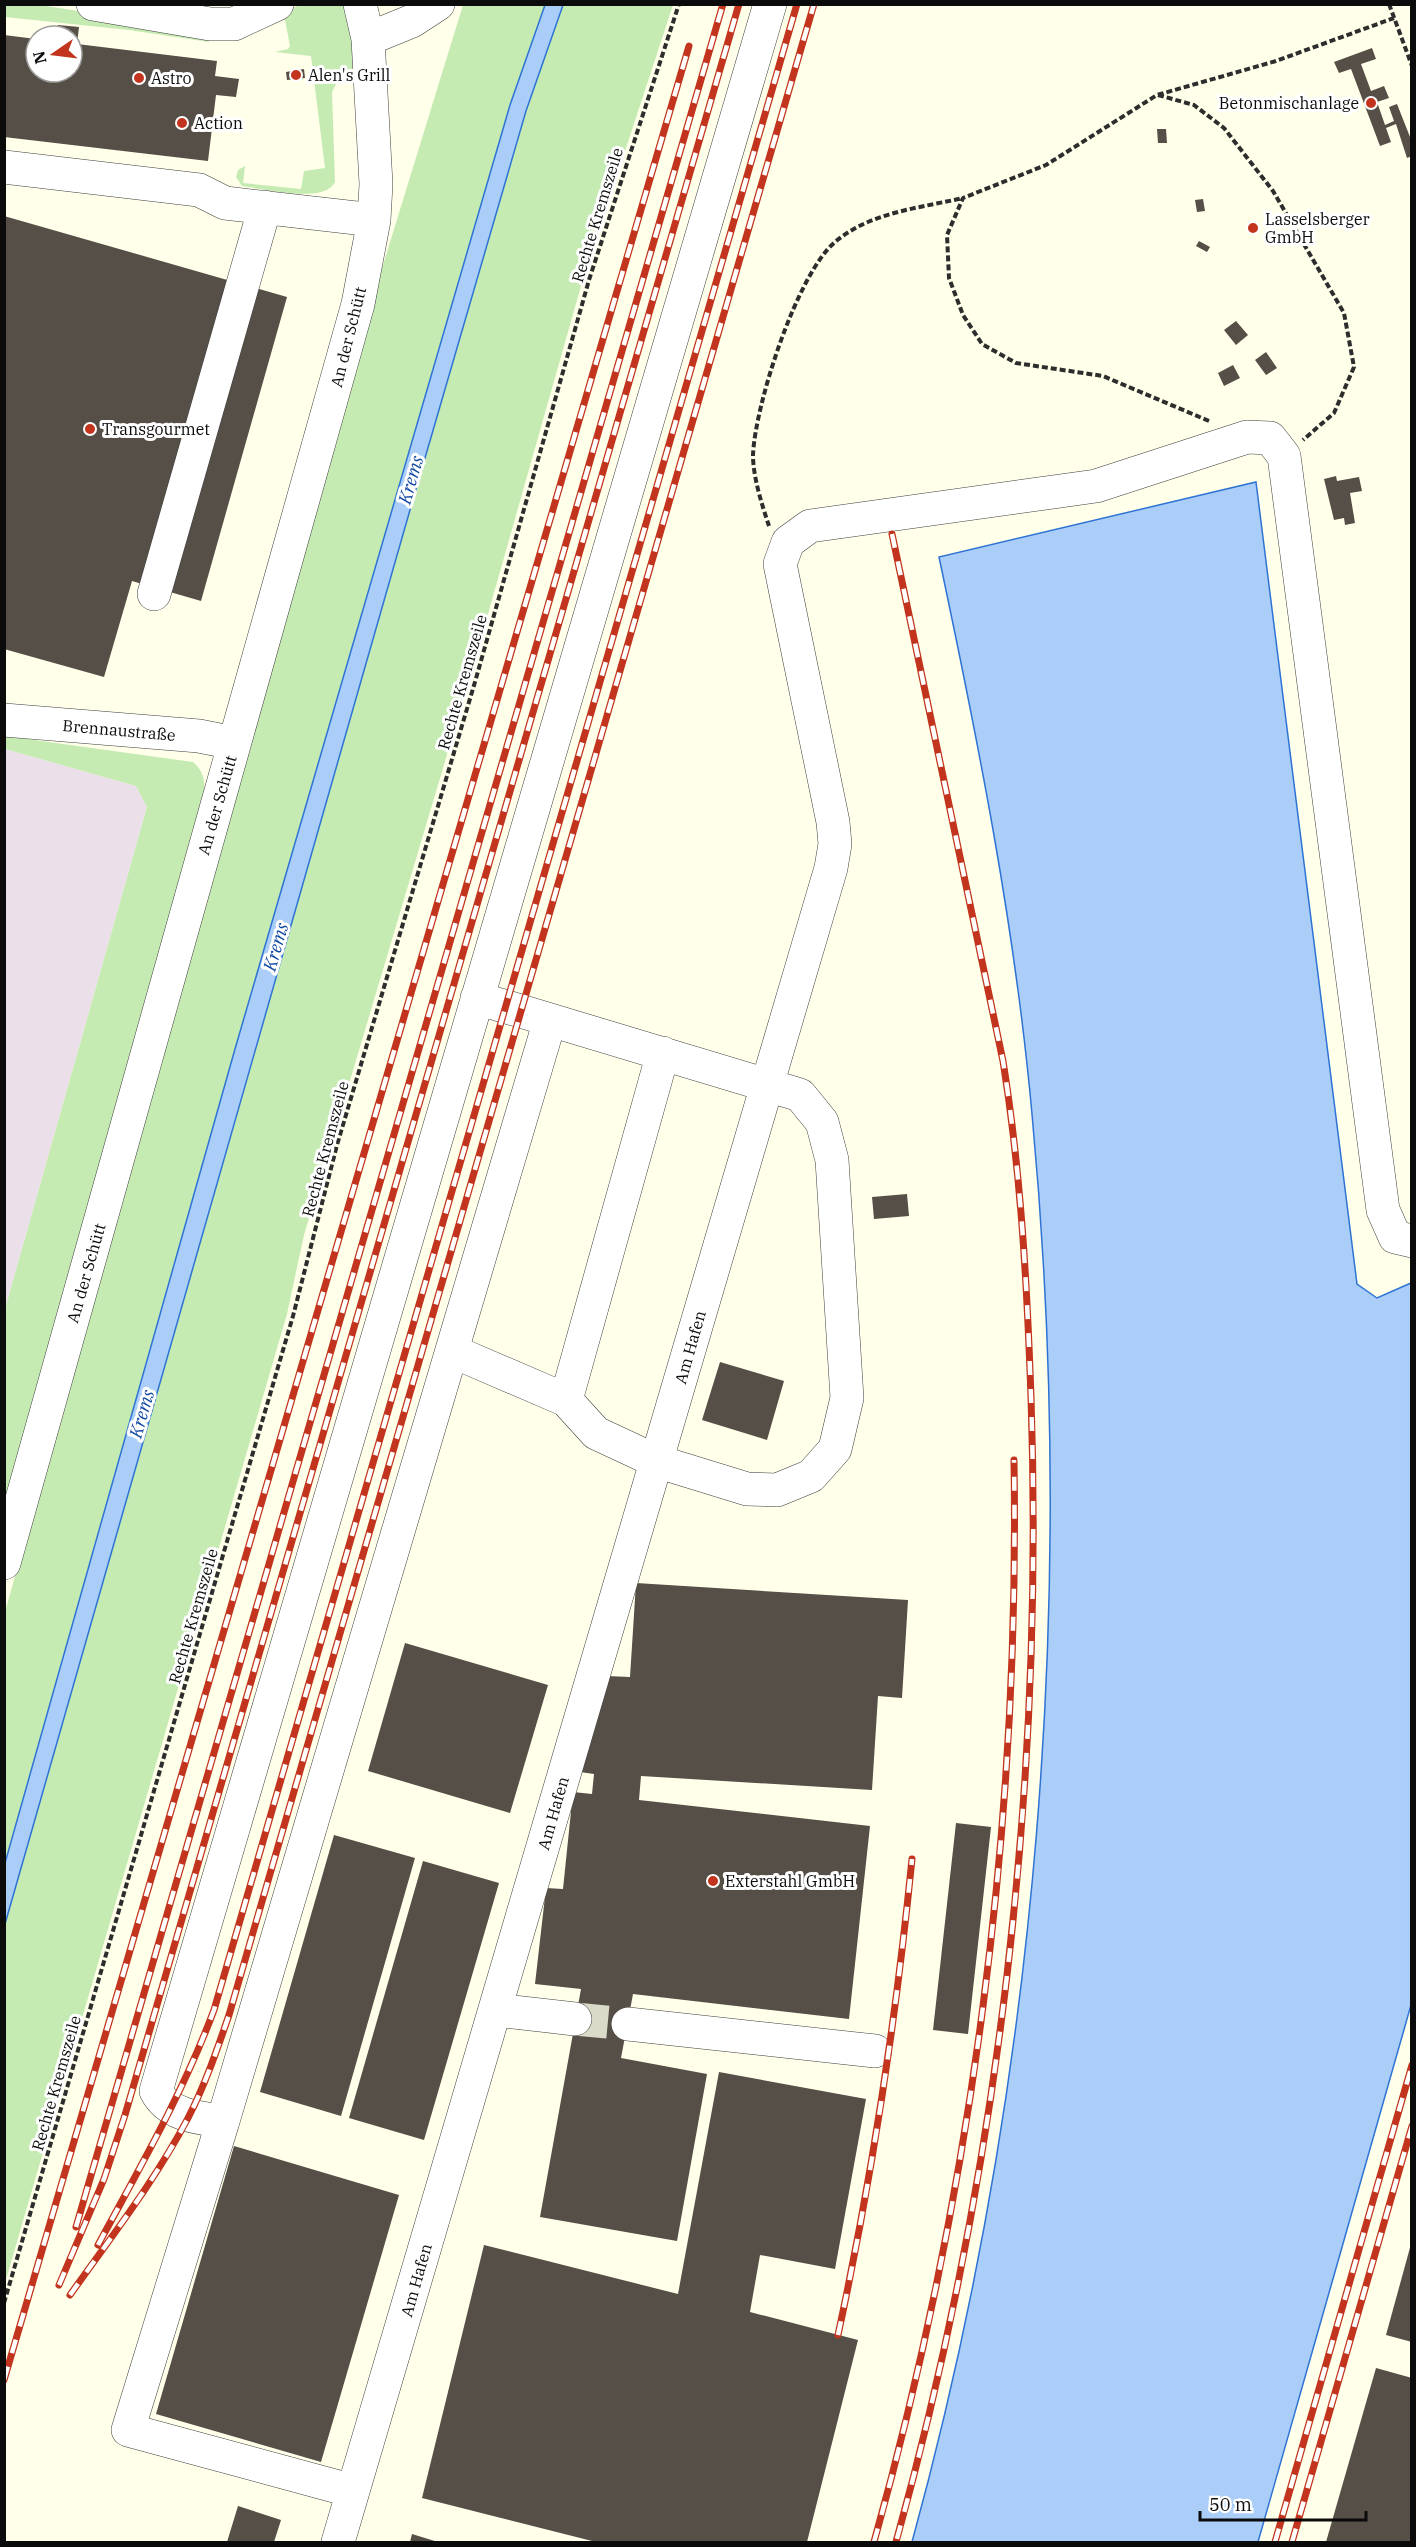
<svg xmlns="http://www.w3.org/2000/svg" width="1416" height="2547" font-family="'IBM Plex Serif',serif">
  <style>
    .industrial { fill: #ebdfea }
    .green { fill: #c5ebb2 }
    .water { fill: #abcef9; stroke: #2e73d4; stroke-width: 1.5 }
    .building { fill: #554f47 }
    .lines { fill: none; stroke-linecap: round; stroke-linejoin: round }
    .minor-tunnel { stroke: #dadac9; stroke-width: 33; stroke-dasharray: 33 16; stroke-linecap: butt }
    .minor-casing { stroke: #3e3e3e; stroke-width: 34 }
    .path { stroke: #2d2d2d; stroke-width: 4; stroke-dasharray: 6 3; stroke-linecap: butt }
    .minor { stroke: #fff; stroke-width: 33 }
    .rail-casing { stroke: #c2341d; stroke-width: 7 }
    .rail { stroke: #fff; stroke-width: 4.5; stroke-dasharray: 14; stroke-linecap: butt }
    .poi-dot { fill: #c2341d; stroke: #fff; stroke-width: 2 }
    .labels { text-anchor: middle; stroke-width: 6; stroke-linejoin: round; paint-order: stroke }
    .poi-label { font-size: 16px; fill: #0b0b0b; stroke: #fff; text-anchor: start }
    .street-label { font-size: 16px; fill: #0b0b0b; stroke: #fff }
    .water-label { font-size: 18px; font-style: italic; fill: #0f47a3; stroke: #fff }
  </style>
  <rect width="100%" height="100%" fill="#ffffea"/>
  <!-- industrial -->
  <path class="industrial" d="M5,749L136,786L147,807L5,1309Z"/>
  <!-- green -->
  <path class="green" d="M5,5H40L210,32L209,42L129,30L5,17Z
    M300,5H343L349,17L355,67L340,76L332,92L335,182C325,204 264,189 242,186L236,177L238,170L245,166L243,183L301,189L304,171L325,168L311,56L275,52L288,49L290,46L284,15L287,10Z
    M463,5H545L510,105L235,1049L5,1863V1612L375,291Z
    M563,5H673L583,279L469,681L304,1235L287,1314L5,2283V1924L418,482L526,111Z
    M5,736L193,762C205,772 205,783 204,798L5,1512V1309L147,807L136,786L5,749Z"/>
  <!-- water -->
  <path class="water" d="M545,5H563L526,111L418,482L5,1924V1863L235,1049L510,105Z
    M1256,482L1357,1284L1377,1298L1411,1283V2005L1258,2542H912C1039,2079 1077,1591 1032,1114C1015,926 978,741 939,557Z"/>
  <!-- building -->
  <path class="building" d="M58,25L79,27L77,44L217,61L215,76L239,79L236,97L216,95L208,161L4,137V35L36,39V72H72V36H57Z
    M1372,48L1376,59L1361,64L1371,91L1384,86L1389,98L1377,102L1385,125L1394,121L1389,107L1397,104L1412,142V156L1407,158L1396,124L1386,128L1391,142L1380,146L1351,69L1339,73L1334,62Z
    M304,69L305,78L287,80L286,72Z
    M1157,129H1166L1167,143H1158Z
    M1203,199L1205,211L1197,212L1195,200Z
    M4,216L287,297L201,601L132,581L104,677L4,649Z
    M1199,241L1210,247L1207,252L1196,246Z
    M1236,321L1248,335L1236,345L1224,330Z
    M1266,352L1277,368L1266,375L1255,360Z
    M1233,365L1240,378L1224,386L1218,373Z
    M1336,476L1337,481L1359,477L1362,491L1350,493L1355,523L1345,525L1344,518L1334,520L1324,479Z
    M907,1194L909,1216L874,1219L872,1197Z
    M720,1362L784,1381L767,1440L702,1420Z
    M636,1583L908,1600L902,1698L878,1696L872,1790L641,1776L639,1800L870,1826L849,2019L633,1994L621,2058L707,2074L677,2241L540,2217L581,1989L535,1984L546,1888L563,1889L573,1792L592,1794L594,1774L580,1772L607,1676L630,1677Z
    M405,1643L548,1685L510,1813L368,1771Z
    M956,1823L991,1827L968,2034L933,2030Z
    M334,1835L415,1858L341,2116L260,2092Z
    M423,1861L499,1883L424,2140L349,2118Z
    M719,2072L866,2099L835,2269L760,2255L750,2312L858,2340L807,2542H596L422,2498L484,2245L678,2294Z
    M234,2146L399,2195L321,2462L156,2414Z
    M1411,2244H1412V2342L1386,2335Z
    M1376,2368L1412,2378V2542H1326Z
    M238,2506L281,2520L274,2542H227Z
    M412,2534L438,2542H410Z"/>
  <g class="lines">
    <!-- minor-tunnel -->
    <path class="minor-tunnel" d="M575,2019L628,2024"/>
    <!-- minor casing -->
    <g class="minor-casing">
      <path id="minor" d="M93,4L210,24H234L277,4
        M368,39L412,21L438,4
        M4,167L199,190L225,203L374,220
        M154,594L265,207
        M4,720L199,736L234,743
        M550,1020L223,2121C198,2118 169,2116 156,2091L770,4
        M452,1351L566,1400L596,1433L656,1461L747,1489L777,1490L811,1476L835,1449L847,1398L832,1160L822,1122L800,1095L477,998
        M566,1400L663,1053
        M4,1563L358,304L374,220L376,184L368,39L360,4
        M495,2010L575,2019
        M628,2024L875,2051
        M223,2121L128,2430L353,2491
        M338,2542L831,868L835,844L833,822L780,564L788,542L810,526L1096,486L1247,437L1270,438L1284,456L1383,1210L1395,1237L1412,1241"/>
    </g>
    <!-- path -->
    <path class="path" d="M1389,4L1412,66
      M1158,95L1194,105L1224,128L1273,191L1344,313L1354,367L1334,413L1303,440
      M1209,421L1103,376L1016,363L982,344L963,315L949,278L947,235L963,198L1046,165L1157,95L1276,61L1394,18
      M769,526C762,505 753,477 753,455C755,405 797,274 835,242C870,212 920,208 963,198
      M4,2303L293,1316L337,1145L475,682L589,280L679,4"/>
    <!-- minor -->
    <use href="#minor" class="minor"/>
    <!-- rail casing -->
    <g class="rail-casing">
      <path id="rail" d="M892,534L1003,1061C1021,1173 1027,1284 1031,1397C1044,1782 999,2172 896,2542
        M76,2227L723,4
        M98,2245C140,2167 183,2093 214,2010L797,4
        M59,2285L104,2179L125,2115L739,4
        M70,2295C111,2237 155,2181 188,2118C205,2085 217,2050 229,2015L814,4
        M838,2335C872,2177 896,2020 912,1859
        M4,2380L689,46
        M874,2542C972,2192 1020,1824 1014,1460
        M1275,2542L1412,2065
        M1292,2542L1412,2126"/>
    </g>
    <!-- rail -->
    <use href="#rail" class="rail"/>
  </g>
  <!-- markers -->
  <g class="poi-dot">
    <circle cx="296" cy="75" r="6"/>
    <circle cx="139" cy="78" r="6"/>
    <circle cx="1371" cy="103" r="6"/>
    <circle cx="182" cy="123" r="6"/>
    <circle cx="1253" cy="228" r="6"/>
    <circle cx="90" cy="429" r="6"/>
    <circle cx="713" cy="1881" r="6"/>
  </g>
  <g class="labels">
    <!-- poi labels -->
    <g class="poi-label">
      <text x="308" y="81">Alen's Grill</text>
      <text x="151" y="84">Astro</text>
      <text x="1359" y="109" text-anchor="end">Betonmischanlage</text>
      <text x="194" y="129">Action</text>
      <text x="1265" y="225">Lasselsberger<tspan x="1265" dy="18">GmbH</tspan></text>
      <text x="102" y="435">Transgourmet</text>
      <text x="725" y="1887">Exterstahl GmbH</text>
    </g>
    <!-- street labels -->
    <g class="street-label">
      <text transform="translate(597 215) rotate(-73)" y="6">Rechte Kremszeile</text>
      <text transform="translate(348 337) rotate(-76)" y="6">An der Schütt</text>
      <text transform="translate(462 682) rotate(-74)" y="6">Rechte Kremszeile</text>
      <text transform="translate(119 730) rotate(5)" y="6">Brennaustraße</text>
      <text transform="translate(217 805) rotate(-74)" y="6">An der Schütt</text>
      <text transform="translate(325 1149) rotate(-75)" y="6">Rechte Kremszeile</text>
      <text transform="translate(86 1273) rotate(-74)" y="6">An der Schütt</text>
      <text transform="translate(690 1347) rotate(-74)" y="6">Am Hafen</text>
      <text transform="translate(193 1616) rotate(-74)" y="6">Rechte Kremszeile</text>
      <text transform="translate(553 1813) rotate(-74)" y="6">Am Hafen</text>
      <text transform="translate(56 2083) rotate(-74)" y="6">Rechte Kremszeile</text>
      <text transform="translate(416 2280) rotate(-74)" y="6">Am Hafen</text>
    </g>
    <!-- water labels -->
    <g class="water-label">
      <text transform="translate(411 480) rotate(-74)" y="6">Krems</text>
      <text transform="translate(276 947) rotate(-74)" y="6">Krems</text>
      <text transform="translate(142 1414) rotate(-74)" y="6">Krems</text>
    </g>
  </g>
  <!-- border -->
  <rect width="1416" height="2547" fill="none" stroke="#0b0b0b" stroke-width="12"/>
  <!-- north arrow -->
  <g transform="translate(54 54) rotate(256)"><circle r="28" fill="#ffffff" stroke="#9d9d9d" stroke-width="1.5"/>
  <path d="M0-4.5L10 22L0 15L-10 22Z" fill="#c2341d"/>
  <text y="-9" font-size="16" font-weight="bold" text-anchor="middle" fill="#0b0b0b">N</text>
  </g>
  <!-- scale -->
  <path d="M1200 2511v9h166v-9" fill="none" stroke="#0b0b0b" stroke-width="3"/>
  <text x="1209" y="2511" font-size="18" fill="#0b0b0b" stroke="#ffffff" stroke-width="4.5" paint-order="stroke">50 m</text>
</svg>
